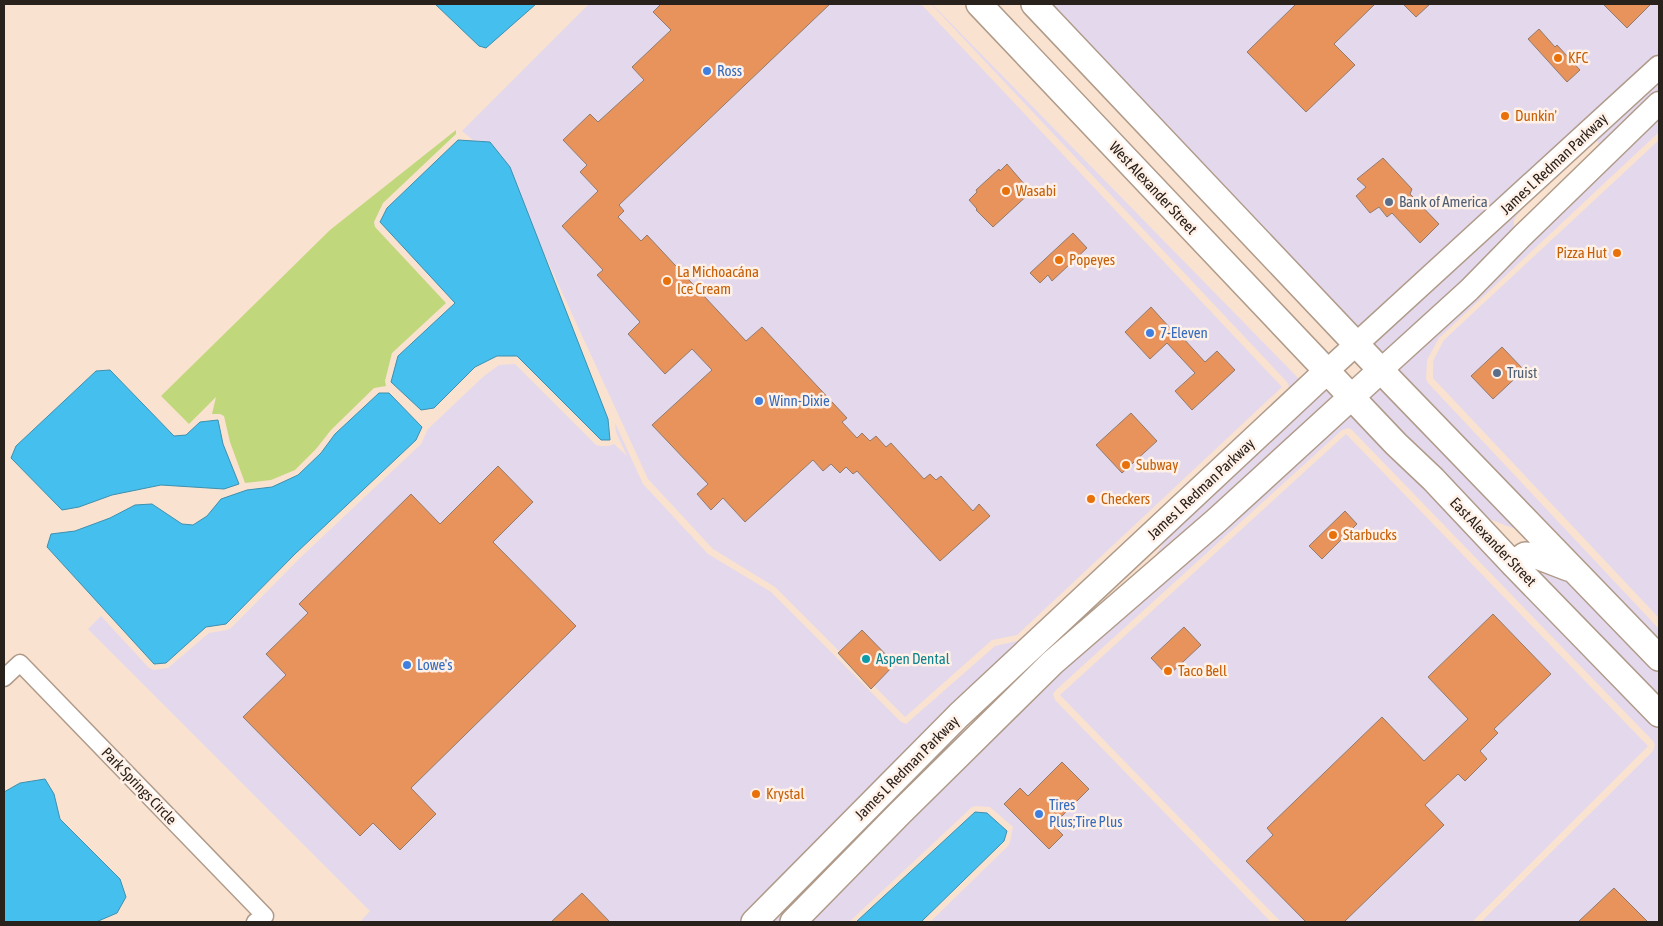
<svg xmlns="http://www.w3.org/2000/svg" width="1663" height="926" font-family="'Asap Condensed',sans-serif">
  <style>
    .commercial { fill: #e4d8ec }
    .green { fill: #c1d77b }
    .water { fill: #45bfee; stroke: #3d90af }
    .building { fill: #e8925c; stroke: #917b6d }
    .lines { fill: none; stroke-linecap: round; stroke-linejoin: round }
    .street-casing { stroke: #b09b8a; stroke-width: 19 }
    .secondary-casing { stroke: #b09b8a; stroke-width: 25 }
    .primary-casing { stroke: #b09b8a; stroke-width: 28 }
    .street { stroke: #fff; stroke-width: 16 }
    .secondary { stroke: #fff; stroke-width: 22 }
    .primary { stroke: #fff; stroke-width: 25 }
    .food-dot { fill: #e8710a; stroke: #fff1e7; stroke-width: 2 }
    .shop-dot { fill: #3f7fe0; stroke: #fff1e7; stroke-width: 2 }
    .service-dot { fill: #5c6f8a; stroke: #fff1e7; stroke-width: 2 }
    .culture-dot { fill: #0f9aa8; stroke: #fff1e7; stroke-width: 2 }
    .labels { text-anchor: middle; stroke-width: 5; stroke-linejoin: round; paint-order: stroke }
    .food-label { font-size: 15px; fill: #c56008; stroke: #fff1e7; text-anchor: start }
    .shop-label { font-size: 15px; fill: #366cbe; stroke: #fff1e7; text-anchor: start }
    .street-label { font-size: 15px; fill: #29211b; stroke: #fff1e7 }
    .service-label { font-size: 15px; fill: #4e5e75; stroke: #fff1e7; text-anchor: start }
    .culture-label { font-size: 15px; fill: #0d838f; stroke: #fff1e7; text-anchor: start }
  </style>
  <rect width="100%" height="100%" fill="#f9e2d0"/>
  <!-- commercial -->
  <path class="commercial" d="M589,4H921L1282,387L1017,635L992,640L905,717L775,587L713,549L648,479L504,166L462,131Z
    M931,4H932L1303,383L743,922H360L370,911L88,629L101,616L149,668L154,670L168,668L209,633L227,630L231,628L300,558L421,444L428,429L484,376L499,365L515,364L596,445L600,446H609L614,444L627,456L616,432L615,423L643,484L708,554L771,592L901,722L906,724L995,646L1021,640L1287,390L1289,386L1287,382Z
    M1052,4H1659V57L1360,331Z
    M1659,77V93L1602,147L1593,137Z
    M1659,113V132L1439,338L1427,360L1426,379L1428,383L1659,629V647L1392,370Z
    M1659,140V618L1433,378V361L1444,340Z
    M1558,170L1517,215L1514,220V234L1382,359L1367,344Z
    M1379,380L1520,526L1513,528L1507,526L1475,513L1362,396Z
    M1326,382L1340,397L1101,608L1155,556L1165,541L1172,525Z
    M1350,407L1659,725V922H1481L1653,751L1655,745L1653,741L1351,429L1348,428L1342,430L1056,690L1053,694L1055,700L1271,922H930L1008,846L1010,842L1013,827L990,807L976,806L972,807L849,922H803L1021,703Z
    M1346,434L1648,746L1472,922H1281L1060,695Z
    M1526,563L1570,578L1659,670V702Z
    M975,713L942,762L783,922H764Z"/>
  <!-- green -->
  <path class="green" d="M456,130V134L383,203L374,222L375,227L446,303L392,353L385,381L386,386L374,388L331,430L316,449L295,470L271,480L245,483L230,442L224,416L220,414H212L216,397L189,424L161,396L330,230Z"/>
  <!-- water -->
  <path class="water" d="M435,4H536L486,48L479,46Z
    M458,140L490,142L510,167L608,419L610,440H601L517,356H497L475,367L434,408L421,410L391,382L398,356L455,303L380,222L387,208Z
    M110,370L174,436L186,435L200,422L218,420L223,444L239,484L224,489L161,485L112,495L79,507L62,510L11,458L16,446L96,371Z
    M379,393H389L422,427L416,440L295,554L226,624L206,627L166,663L154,664L47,547L51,534L75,531L110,518L135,505L152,504L182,524L193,525L207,516L221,499L247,490L272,487L298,475L321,453L335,434Z
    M45,779L54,794L60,819L120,879L126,897L117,913L96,922H4V792L20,783Z
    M975,812L987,813L1007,831L1004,841L921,922H856Z"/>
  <!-- building -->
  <path class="building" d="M661,4H830L619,205L624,211L618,217L641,241L647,235L746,341L762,327L847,418L842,422L857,438L862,433L870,441L876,436L886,447L891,443L924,479L930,474L936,480L941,476L973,511L979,504L990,516L940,561L857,471L853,474L846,467L840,473L831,464L823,471L813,460L745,522L723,498L711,510L697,494L708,484L652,425L712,370L692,349L665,374L628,334L640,322L597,275L603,270L562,226L598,191L580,172L587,165L563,140L590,114L598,122L644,80L632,67L671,30L653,12Z
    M1296,4H1375L1334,44L1355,65L1306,112L1247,52Z
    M1403,4H1430L1416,17Z
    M1603,4H1651L1627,28Z
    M1539,29L1555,47L1557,45L1580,70L1567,82L1528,39Z
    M1383,158L1412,189L1410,194L1439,224L1420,243L1392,213L1387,217L1379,207L1370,213L1356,196L1366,187L1357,179Z
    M1007,164L1031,192L993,227L976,210L977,209L969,200L977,192L976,190L999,169L1000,171Z
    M1073,233L1087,248L1052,281L1048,275L1040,283L1030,273Z
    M1151,307L1170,328L1172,326L1205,362L1217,351L1235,370L1192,410L1175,391L1195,373L1167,343L1150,359L1125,332Z
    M1502,347L1524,370L1493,399L1471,376Z
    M1131,413L1157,441L1122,473L1096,445Z
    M498,466L533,502L493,542L576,626L411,788L436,814L400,850L373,823L360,836L243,717L286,675L266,654L308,613L299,604L411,494L440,524Z
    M1345,511L1357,524L1322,559L1309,546Z
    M1493,614L1551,674L1494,729L1498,733L1480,751L1487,759L1465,781L1458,774L1425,805L1444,825L1344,922H1306L1246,861L1273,835L1267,828L1382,717L1424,761L1468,719L1428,677Z
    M1184,627L1201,645L1168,676L1151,658Z
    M862,630L895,664L871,689L838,653Z
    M1062,762L1089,789L1053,825L1063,835L1049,849L1004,804L1020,788L1028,796Z
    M1614,888L1648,922H1578Z
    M582,893L610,922H551Z"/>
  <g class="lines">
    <!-- street casing -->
    <g class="street-casing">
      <path id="street" d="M4,678L20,663L265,916L255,922"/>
    </g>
    <!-- secondary casing -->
    <g class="secondary-casing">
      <path id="secondary" d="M1381,370L1469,290L1522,236L1659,103
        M1327,371L1659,67"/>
    </g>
    <!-- primary casing -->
    <g class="primary-casing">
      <path id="primary" d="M979,4L1396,444L1433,479L1513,564L1659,714
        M1034,4L1393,383L1659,658
        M1513,564L1525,555L1537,556L1568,568
        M754,922L959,715L1327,371
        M793,922L900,813L1052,663L1217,520L1381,370"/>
    </g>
    <!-- street -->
    <use href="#street" class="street"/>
    <!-- secondary -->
    <use href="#secondary" class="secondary"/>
    <!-- primary -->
    <use href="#primary" class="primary"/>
  </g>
  <!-- markers -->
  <g class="food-dot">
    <circle cx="1558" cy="58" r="5"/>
    <circle cx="1505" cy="116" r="5"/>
    <circle cx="1006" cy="191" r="5"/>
    <circle cx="1617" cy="253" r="5"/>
    <circle cx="1059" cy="260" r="5"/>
    <circle cx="667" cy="281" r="5"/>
    <circle cx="1126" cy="465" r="5"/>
    <circle cx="1091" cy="499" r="5"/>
    <circle cx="1333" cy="535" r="5"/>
    <circle cx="1168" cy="671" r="5"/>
    <circle cx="756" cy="794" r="5"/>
  </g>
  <g class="shop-dot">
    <circle cx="707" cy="71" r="5"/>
    <circle cx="1150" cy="333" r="5"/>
    <circle cx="759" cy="401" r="5"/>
    <circle cx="407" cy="665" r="5"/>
    <circle cx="1039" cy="814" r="5"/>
  </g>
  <g class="service-dot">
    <circle cx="1389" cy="202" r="5"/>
    <circle cx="1497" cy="373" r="5"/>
  </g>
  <circle class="culture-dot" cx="866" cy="659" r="5"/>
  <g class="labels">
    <!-- food labels -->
    <g class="food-label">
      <text x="1568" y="63">KFC</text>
      <text x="1515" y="121">Dunkin'</text>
      <text x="1016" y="196">Wasabi</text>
      <text x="1607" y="258" text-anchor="end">Pizza Hut</text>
      <text x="1069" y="265">Popeyes</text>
      <text x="677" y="277">La Michoacána<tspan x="677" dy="17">Ice Cream</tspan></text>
      <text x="1136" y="470">Subway</text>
      <text x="1101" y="504">Checkers</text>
      <text x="1343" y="540">Starbucks</text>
      <text x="1178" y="676">Taco Bell</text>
      <text x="766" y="799">Krystal</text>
    </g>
    <!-- shop labels -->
    <g class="shop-label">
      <text x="717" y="76">Ross</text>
      <text x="1160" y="338">7-Eleven</text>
      <text x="769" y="406">Winn-Dixie</text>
      <text x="417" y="670">Lowe's</text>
      <text x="1049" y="810">Tires<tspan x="1049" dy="17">Plus;Tire Plus</tspan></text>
    </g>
    <!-- street labels -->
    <g class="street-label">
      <text transform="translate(1554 164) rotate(-43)" y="5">James L Redman Parkway</text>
      <text transform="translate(1153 188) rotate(47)" y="5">West Alexander Street</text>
      <text transform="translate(1201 489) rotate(-43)" y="5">James L Redman Parkway</text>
      <text transform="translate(1493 542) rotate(46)" y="5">East Alexander Street</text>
      <text transform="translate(907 768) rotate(-45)" y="5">James L Redman Parkway</text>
      <text transform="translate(139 786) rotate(46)" y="5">Park Springs Circle</text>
    </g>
    <!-- service labels -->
    <g class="service-label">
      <text x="1399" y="207">Bank of America</text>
      <text x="1507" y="378">Truist</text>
    </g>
    <!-- culture labels -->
    <g class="culture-label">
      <text x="876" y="664">Aspen Dental</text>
    </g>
  </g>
  <!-- border -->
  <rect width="1663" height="926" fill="none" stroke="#29211b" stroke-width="10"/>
</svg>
